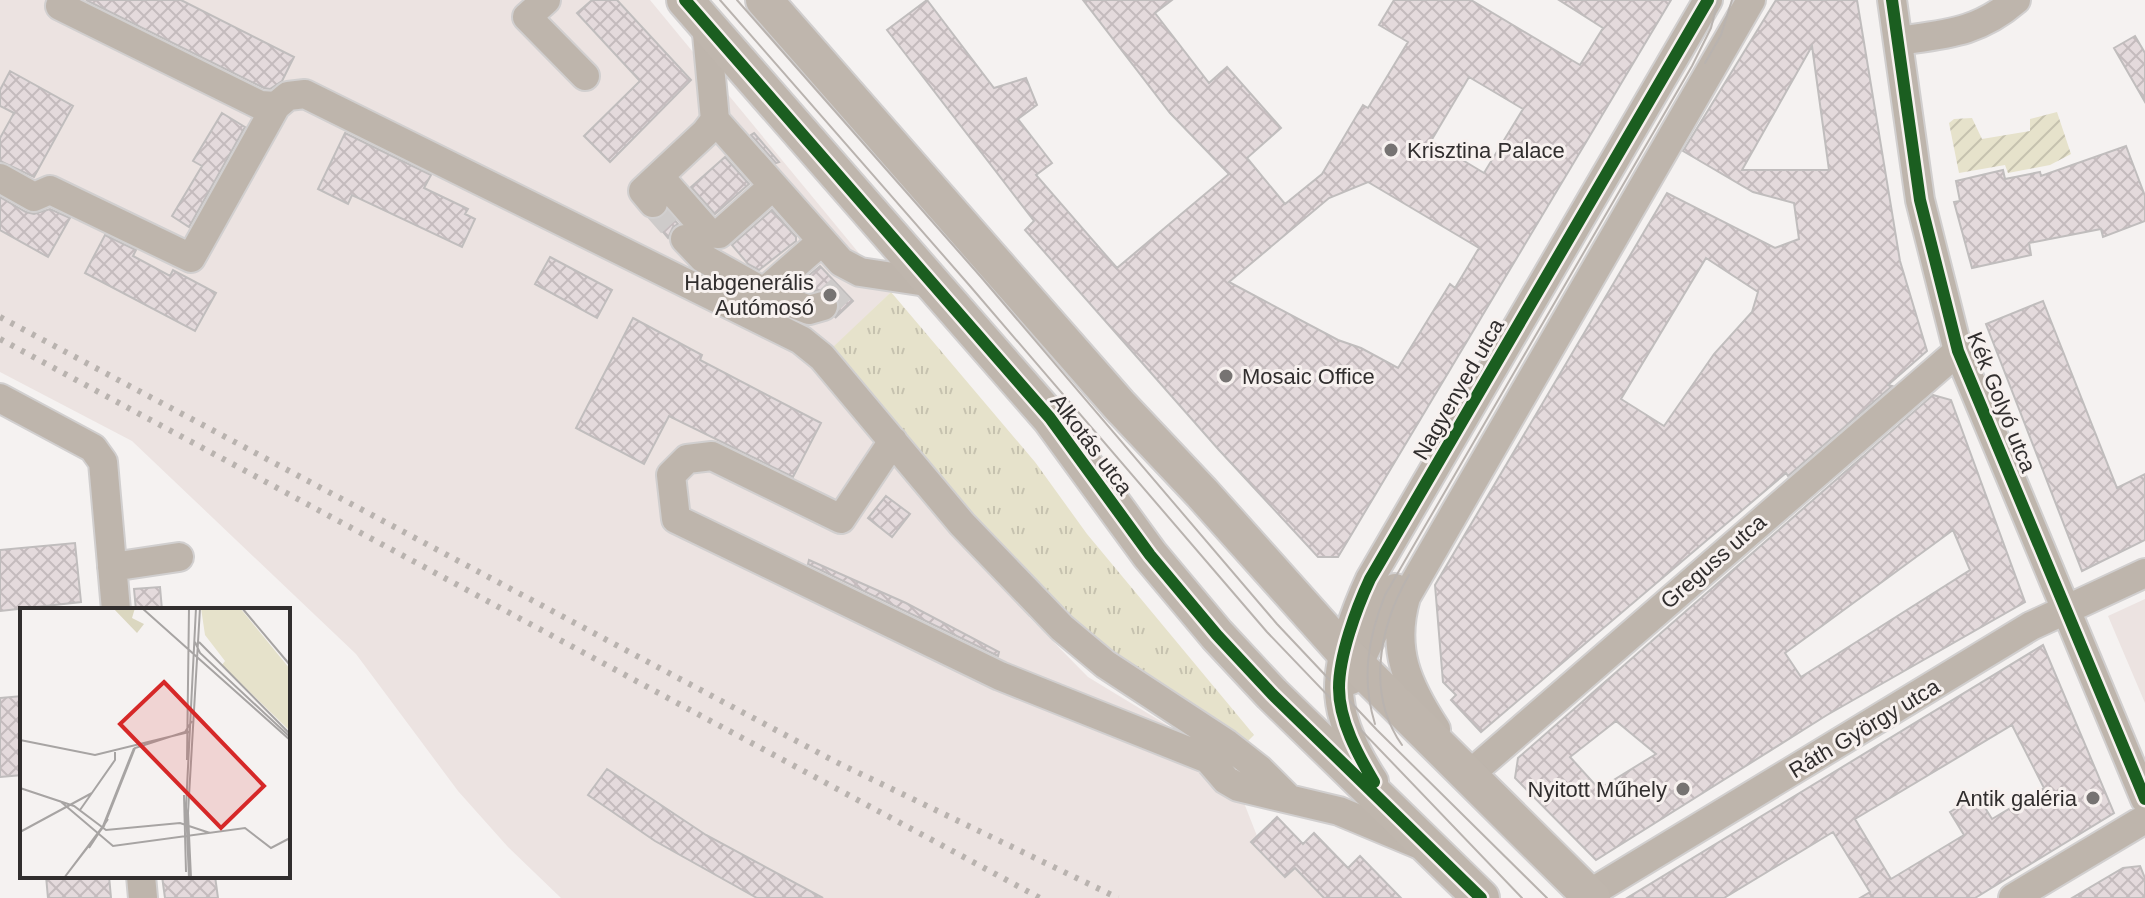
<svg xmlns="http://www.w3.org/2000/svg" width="2145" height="898" font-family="Arial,sans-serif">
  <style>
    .built { fill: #ece3e1 }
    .grass { fill: url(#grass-tufts) }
    .garden { fill: url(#garden-furrows) }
    .building { fill: url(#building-cross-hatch); stroke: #c0bdbd; stroke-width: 2; fill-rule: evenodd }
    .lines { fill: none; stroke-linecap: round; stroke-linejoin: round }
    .minor-tunnel { stroke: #cecbca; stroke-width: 28; stroke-dasharray: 28 14; stroke-linecap: butt }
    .minor-casing { stroke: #d1cfcf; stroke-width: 32 }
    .major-casing { stroke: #d1cfcf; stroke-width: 40 }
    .minor { stroke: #beb5ac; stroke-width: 28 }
    .major { stroke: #bfb6ad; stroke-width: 36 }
    .tram { stroke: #b9b3af; stroke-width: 2 }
    .rail { stroke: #b9b3af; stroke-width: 6; stroke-dasharray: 4 8; stroke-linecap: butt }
    .cycleway-casing { stroke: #f7f1ef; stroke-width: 17 }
    .cycleway { stroke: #1b5e20; stroke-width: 12 }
    .poi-dot { fill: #767372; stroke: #f7f1ef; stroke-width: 3 }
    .labels { text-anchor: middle; stroke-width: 6; stroke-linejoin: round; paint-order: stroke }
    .poi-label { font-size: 22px; fill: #312e2e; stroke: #f7f1ef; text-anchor: end }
    .street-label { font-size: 22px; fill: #312e2e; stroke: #f7f1ef }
    .inset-road { fill: none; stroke: #a7a4a3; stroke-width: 2 }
    .view { fill: #d62828; fill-opacity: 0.15; stroke: #d62828; stroke-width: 4 }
    .inset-edge { fill: none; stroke: #312e2e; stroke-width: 4 }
  </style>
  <defs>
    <pattern id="grass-tufts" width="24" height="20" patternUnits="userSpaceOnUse" patternTransform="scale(2)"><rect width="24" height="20" fill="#e6e2cb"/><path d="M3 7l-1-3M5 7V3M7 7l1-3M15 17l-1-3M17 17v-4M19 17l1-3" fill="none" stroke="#c6c2af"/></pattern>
    <pattern id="garden-furrows" width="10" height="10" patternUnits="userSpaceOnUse" patternTransform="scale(2)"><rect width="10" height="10" fill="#e6e2cb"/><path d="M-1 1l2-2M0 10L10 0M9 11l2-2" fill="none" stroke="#c6c2af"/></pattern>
    <pattern id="building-cross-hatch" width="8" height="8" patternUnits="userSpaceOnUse" patternTransform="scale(2)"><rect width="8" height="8" fill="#e4dadc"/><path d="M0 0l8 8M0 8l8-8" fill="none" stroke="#c4bbbd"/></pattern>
  </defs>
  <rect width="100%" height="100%" fill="#f5f2f1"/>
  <!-- built -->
  <path class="built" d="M0,0H650L891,292L833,348L1057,604L1029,617L1088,677L1228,762L1257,836L1251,842L1284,877L1295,868L1324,898H561L508,847L458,791L356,654L132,441L0,372Z
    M2145,599V703L2108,616Z"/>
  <!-- grass -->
  <path class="grass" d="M891,292L1035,462L1087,534L1254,735L1246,743L1097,644L970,517L832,348Z"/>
  <!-- garden -->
  <path class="garden" d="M2057,112L2071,154L2050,165L2008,173L2005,165L1959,173L1949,123L1954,119L1972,118L1982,139L2030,131V119Z"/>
  <!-- building -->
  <path class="building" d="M86,0H181L294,57L282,81L270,89L264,88Z
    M592,0H617L691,80L610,162L584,136L640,81L577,13Z
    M927,0L994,88L1026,78L1037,105L1018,119L1052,163L1036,175L1117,268L1229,174L1170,113L1083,0H1172L1155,13L1209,83L1227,67L1281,128L1247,158L1285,204L1322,174L1363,105L1368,108L1408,42L1379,25L1394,0H1471L1580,65L1603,28L1559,0H1671L1338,557H1318L1219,450L1025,230L1034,221L887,30ZM1469,77L1523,109L1484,173L1431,141ZM1368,182L1479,248L1455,288L1450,284L1398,368L1361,348L1338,340L1229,282L1329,198Z
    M1776,0H1857L1900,261L1927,351L1888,385L1892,386L1788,476L1786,473L1481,732L1451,700L1456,695L1443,682L1435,585L1667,193L1775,248L1799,239L1794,203L1753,192L1683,151ZM1812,46L1829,170H1742ZM1706,258L1758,292L1752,312L1714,354L1664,426L1621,399Z
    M2135,36L2145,53V102L2114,48Z
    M10,71L73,106L34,177L0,161V138L14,113L0,106V90Z
    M222,113L245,127L189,227L172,216L202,166L193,161Z
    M345,133L431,175L424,188L468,209L465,214L475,219L462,247L352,195L348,204L318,189Z
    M754,133L779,162L776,163L751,135Z
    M2126,146L2145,196V221L2103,237L2101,229L2029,243L2031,255L1972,268L1954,202L1960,201L1956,181L2003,170L2005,179L2040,172L2041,176Z
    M725,157L749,184L715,214L691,187Z
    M0,197L26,212L34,214L50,209L70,218L48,257L0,230Z
    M772,210L796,237V241L759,270L748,264L732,245Z
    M667,211L678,224L673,227L668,238L653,220L663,216Z
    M105,235L136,250L133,256L170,276L173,270L216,293L195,331L85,273Z
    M550,257L612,290L597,318L535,284Z
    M820,266L853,301L835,318L840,309L835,294L826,289L810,292L801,282Z
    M2043,301L2117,488L2145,474V540L2082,571L1986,324Z
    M633,318L702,355L700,360L821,423L793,477L669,416L644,464L576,428Z
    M1933,395L1951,400L2025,602L1827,715L1596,860L1515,778L1518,758ZM1953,530L1970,570L1801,677L1785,653ZM1616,721L1656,754L1599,789L1570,757Z
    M886,496L910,514L892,537L868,518Z
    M75,543L81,602L0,611V550Z
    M809,560L906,603L999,652L998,656L808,564Z
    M160,587L162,610H136L134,589Z
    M2043,645L2114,813L1975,898H1860L1870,892L1833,832L1724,898H1627ZM2012,725L2044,788L1992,819L1977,795L1950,812L1964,835L1891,879L1855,819Z
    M22,696V775L0,777V698Z
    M607,769L706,835L823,898H757L655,841L588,795Z
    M1277,817L1303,844L1314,833L1348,868L1360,856L1401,898H1324L1295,868L1285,877L1251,842Z
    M2140,866L2145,878V898H2072L2123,868Z
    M46,876H109L111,898H48Z
    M162,876H215L218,898H165Z"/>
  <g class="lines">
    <!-- minor-tunnel -->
    <path class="minor-tunnel" d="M653,203L685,239
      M823,306L841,289"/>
    <!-- minor casing -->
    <g class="minor-casing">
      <path id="minor" d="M546,0L527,17L585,76
        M1892,0L1920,200L1958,351L2145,799
        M60,6L260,105L276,106
        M706,23L715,120L841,262L860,272L933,283
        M1898,41C1946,34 1978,33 2016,0
        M659,176L709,233L719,234L773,186
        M0,178L34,197L50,190L191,258L276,106L288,96L305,94L801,340L822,357L962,524L1062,628L1105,664L1227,744L1259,769L1288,798
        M653,203L643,191L705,133L715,120
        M685,239L703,258L764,292L809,310L823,306
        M764,292L822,241
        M0,398L93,448L103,462L116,610
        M893,441L841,519L712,456L687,459L671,475L676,519L1000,676L1208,759L1226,780L1238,787L1339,811L1418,844
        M112,567L179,557
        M1351,680L1395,588
        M1436,729C1407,685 1391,649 1406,597L1751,0
        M1470,774L1958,351
        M1374,781C1357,755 1339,721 1339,688C1339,655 1356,609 1370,579L1708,0
        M141,876L143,898
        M1589,894L2031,626L2145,573
        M2013,898L2145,819"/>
    </g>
    <!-- major casing -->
    <g class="major-casing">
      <path id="major" d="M685,0L1050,418L1150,555L1217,635L1272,694L1481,898
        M764,0L1119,405L1202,493L1345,653L1592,898"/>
    </g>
    <!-- minor -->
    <use href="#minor" class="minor"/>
    <!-- major -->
    <use href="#major" class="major"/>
    <!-- tram -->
    <path class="tram" d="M720,0L970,286L1267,632L1522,898
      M737,0L981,277L1277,624L1377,730L1547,898
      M1705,63L1721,35L1732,0
      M1375,724C1361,679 1368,638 1385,595L1692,66L1711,28L1718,0
      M1402,745C1366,694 1379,627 1409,575"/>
    <!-- rail -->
    <path class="rail" d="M0,317L836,762L1118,898
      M0,339L1040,898"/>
    <!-- cycleway casing -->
    <g class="cycleway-casing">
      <path id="cycleway" d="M685,0L1050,418L1150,555L1217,635L1272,694L1481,898
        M1892,0L1920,200L1958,351L2145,799
        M1374,782C1358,755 1339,721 1339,688C1339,656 1356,609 1370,579L1708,0"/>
    </g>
    <!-- cycleway -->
    <use href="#cycleway" class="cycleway"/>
  </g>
  <!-- markers -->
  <g class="poi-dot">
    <circle cx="1391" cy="150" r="8"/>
    <circle cx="830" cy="295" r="8"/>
    <circle cx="1226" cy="376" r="8"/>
    <circle cx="1683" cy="789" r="8"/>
    <circle cx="2093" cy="798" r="8"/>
  </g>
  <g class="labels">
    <!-- poi labels -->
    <g class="poi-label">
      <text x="1407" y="158" text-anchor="start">Krisztina Palace</text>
      <text x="814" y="290">Habgenerális<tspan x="814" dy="25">Autómosó</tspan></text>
      <text x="1242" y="384" text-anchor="start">Mosaic Office</text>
      <text x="1667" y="797">Nyitott Műhely</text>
      <text x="2077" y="806">Antik galéria</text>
    </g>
    <!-- street labels -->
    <g class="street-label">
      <text transform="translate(1458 389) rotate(-60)" y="8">Nagyenyed utca</text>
      <text transform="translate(2002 402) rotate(68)" y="8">Kék Golyó utca</text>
      <text transform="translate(1092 444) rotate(53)" y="8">Alkotás utca</text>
      <text transform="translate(1713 561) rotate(-41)" y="8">Greguss utca</text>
      <text transform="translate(1864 728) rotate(-31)" y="8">Ráth György utca</text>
    </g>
  </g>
  <!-- overview -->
  <g transform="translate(20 608)">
    <rect width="270" height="270" fill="#f5f2f1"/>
    <path d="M181,0H220L270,61V123L202,57L205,53L185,27Z" fill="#e6e2cb"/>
    <path d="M93,0H115L112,10L124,16L117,25Z" fill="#dbd7c0"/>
    <path class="inset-road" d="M122,0L270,132M222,0L270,57M175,34L180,45L270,129M179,34L270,126M0,132L75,147L169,124M167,152L169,0M0,180L54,198L86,222L160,215L190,225M164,187L166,264M40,193L93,238L225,220L251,240L270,230M60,202L95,152V144M0,224L72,185M69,240L88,211M44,270L83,218L114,140M44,270L84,218L115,140L165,124L172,113M169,270L166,199L176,0M171,270L168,205L180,0"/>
    <path class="view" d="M144,74L244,178L201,220L100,116Z"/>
    <rect width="270" height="270" class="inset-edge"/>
  </g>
</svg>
